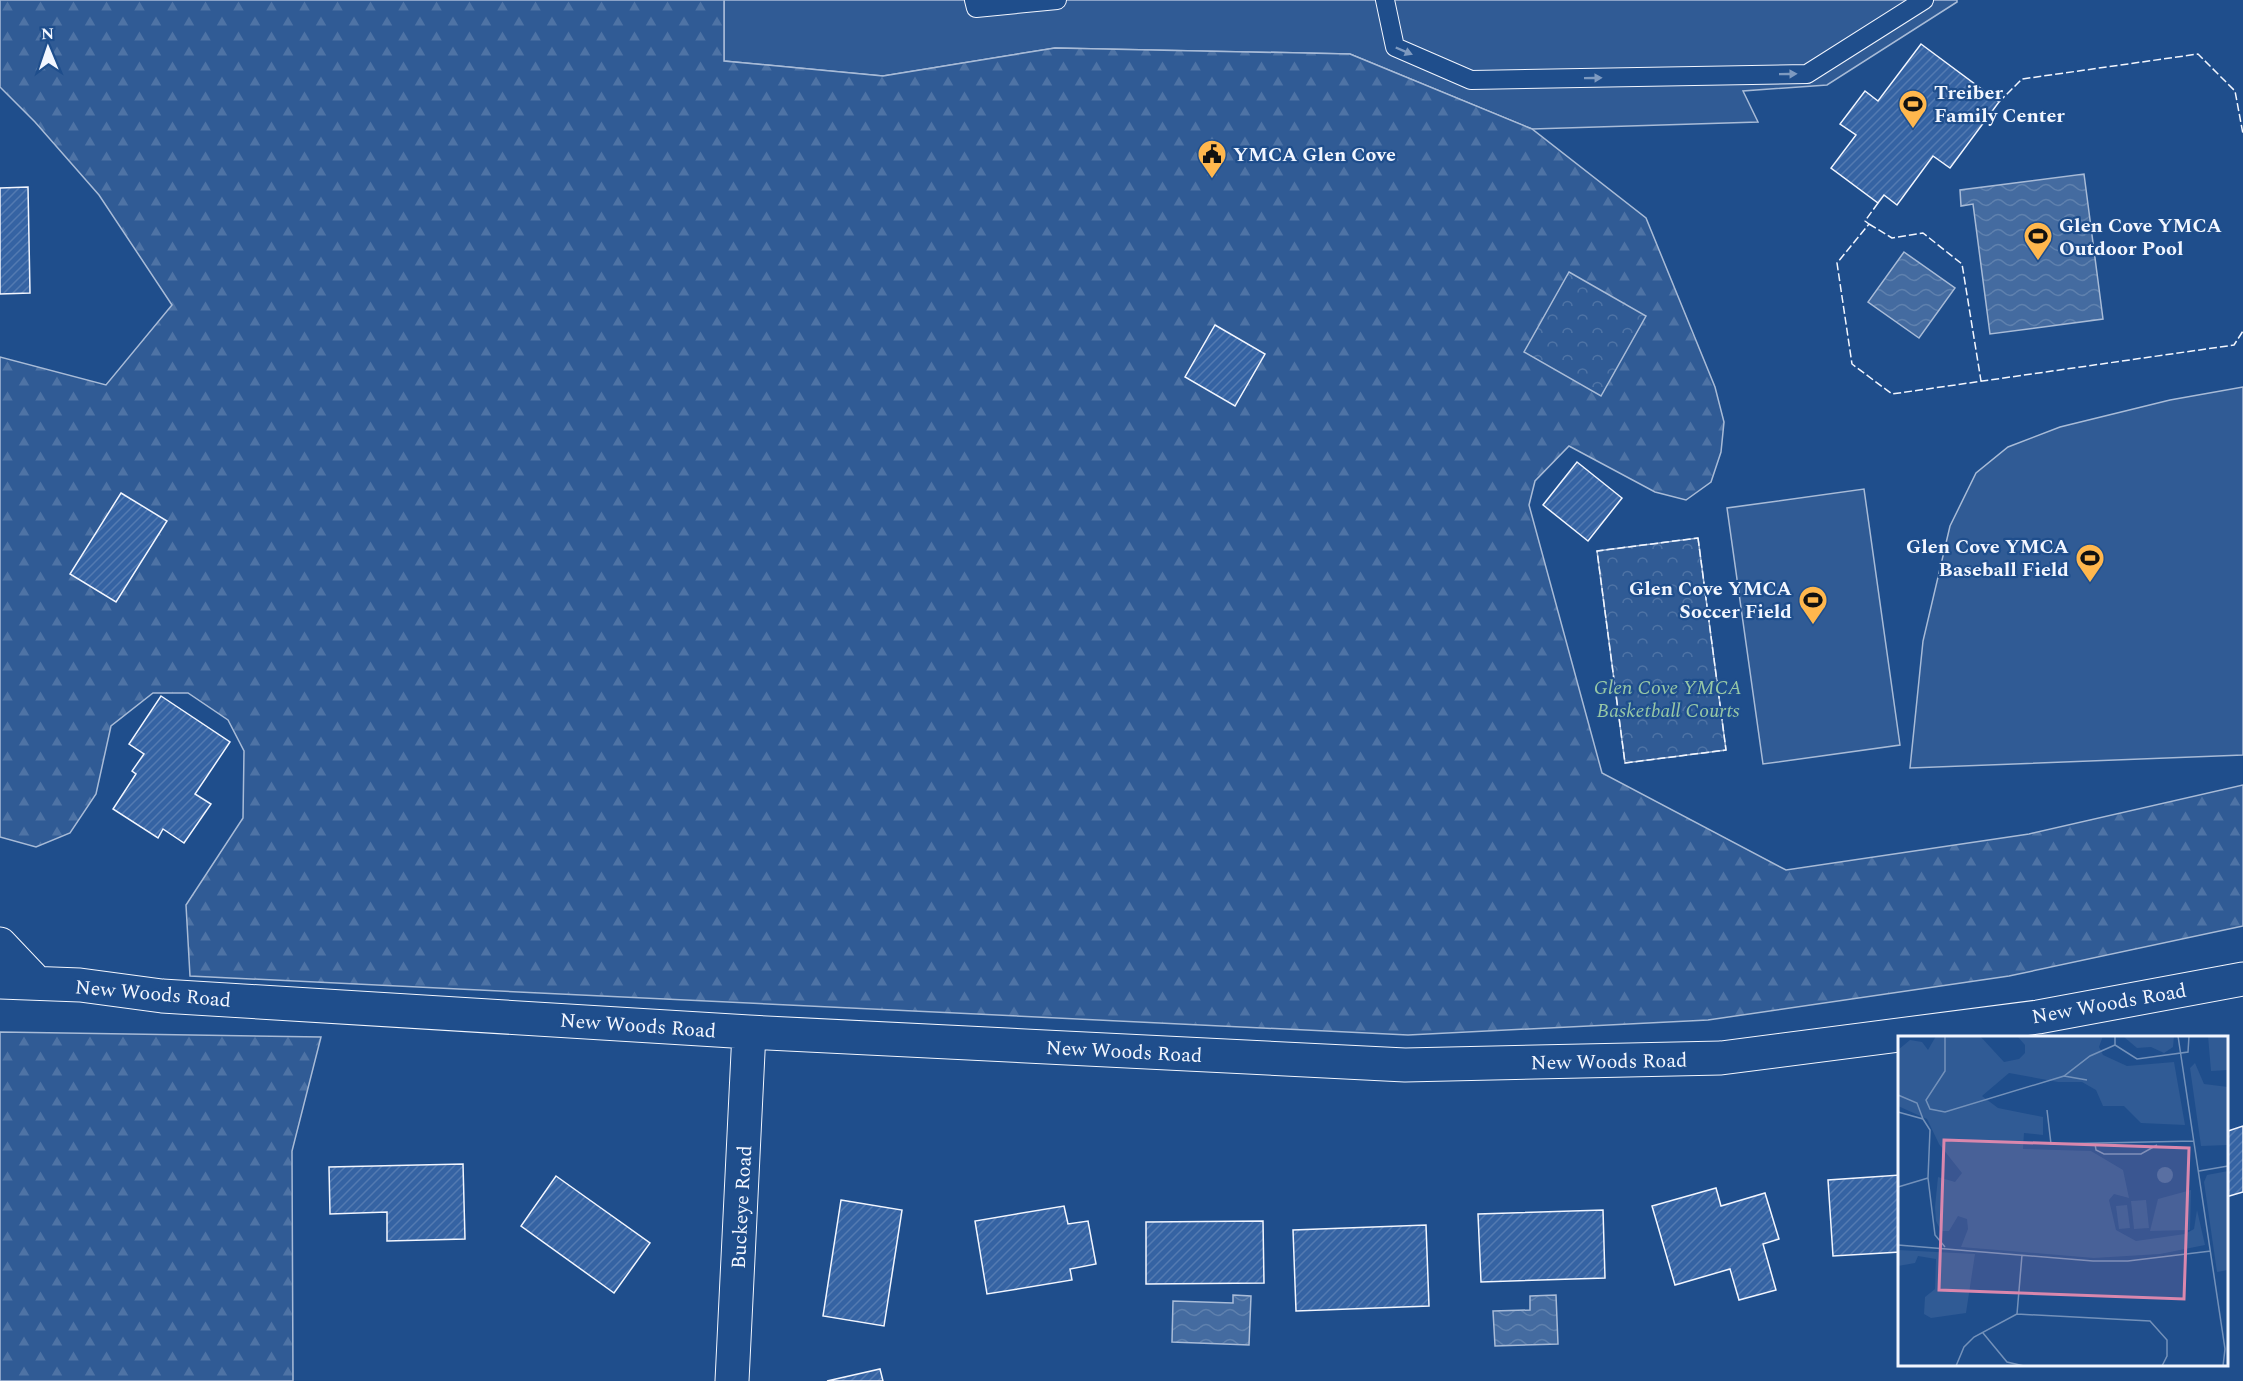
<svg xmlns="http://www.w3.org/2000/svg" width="2243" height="1381" font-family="Spectral,serif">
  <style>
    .built { fill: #305b95; stroke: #a8bbd7; stroke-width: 1.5 }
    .forest { fill: url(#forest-firs); stroke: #a8bbd7; stroke-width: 1.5 }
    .park { fill: url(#park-crowns); stroke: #a8bbd7; stroke-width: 1.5 }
    .water { fill: url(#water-waves); stroke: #a8bbd7; stroke-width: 1.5 }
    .building { fill: url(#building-hatch); stroke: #f2f6ff; stroke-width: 1.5 }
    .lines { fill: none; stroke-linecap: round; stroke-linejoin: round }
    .lane-casing { stroke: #f2f6ff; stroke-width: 20 }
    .street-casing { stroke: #f2f6ff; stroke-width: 35 }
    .lane { stroke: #1f4e8c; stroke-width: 18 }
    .street { stroke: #1f4e8c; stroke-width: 33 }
    .fence { stroke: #f2f6ff; stroke-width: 1.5; stroke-dasharray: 8 3; stroke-linecap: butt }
    .oneway { fill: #7e9ac0 }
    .labels { text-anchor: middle; stroke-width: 4.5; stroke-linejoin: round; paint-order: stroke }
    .poi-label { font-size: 20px; font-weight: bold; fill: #f2f6ff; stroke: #1f4e8c; text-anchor: start }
    .park-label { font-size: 20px; font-style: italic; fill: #97c8a6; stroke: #1f4e8c }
    .street-label { font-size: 20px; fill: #f2f6ff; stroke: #1f4e8c }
    .inset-road { fill: none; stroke: #7391ba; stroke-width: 1.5 }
    .view { fill: #da87ad; fill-opacity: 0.15; stroke: #da87ad; stroke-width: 3 }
    .inset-edge { fill: none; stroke: #f2f6ff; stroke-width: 3 }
  </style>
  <defs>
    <pattern id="forest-firs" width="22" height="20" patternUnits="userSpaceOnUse" patternTransform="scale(1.5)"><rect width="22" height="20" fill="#305b95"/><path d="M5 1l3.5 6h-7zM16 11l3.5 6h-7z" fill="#4e73a5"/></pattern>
    <pattern id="park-crowns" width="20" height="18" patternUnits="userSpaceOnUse" patternTransform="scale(1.5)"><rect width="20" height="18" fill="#305b95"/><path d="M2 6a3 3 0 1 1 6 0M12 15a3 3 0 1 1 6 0" fill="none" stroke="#4e73a5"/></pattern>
    <pattern id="water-waves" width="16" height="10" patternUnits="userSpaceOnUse" patternTransform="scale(1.5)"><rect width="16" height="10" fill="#446ba0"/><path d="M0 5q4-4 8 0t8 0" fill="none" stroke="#5f81ae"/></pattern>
    <pattern id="building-hatch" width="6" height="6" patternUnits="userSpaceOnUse" patternTransform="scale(1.5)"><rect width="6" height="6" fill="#3563a3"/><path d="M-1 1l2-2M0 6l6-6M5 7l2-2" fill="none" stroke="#537ab1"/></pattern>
  </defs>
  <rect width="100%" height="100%" fill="#1f4e8c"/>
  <!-- built -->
  <path class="built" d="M724,0H1957V2L1827,85L1743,91L1758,122L1532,129L1350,54L1055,48L883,76L724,61Z
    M2243,387V755L1910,768L1923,641L1950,526L1976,473L2008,447L2060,427L2170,400Z
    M1864,489L1900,745L1763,764L1727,508Z"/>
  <!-- forest -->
  <path class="forest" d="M0,0H724V61L883,76L1055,48L1350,54L1532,129L1646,218L1715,387L1724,422L1721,452L1711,482L1686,500L1655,492L1569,446L1535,481L1529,505L1602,773L1786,870L2029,834L2243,785V926L2009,976L1708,1020L1408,1035L190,976L186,905L243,818L244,751L228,720L188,693H153L111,726L96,794L70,833L36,847L0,837V357L106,385L172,305L99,195L35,122L0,87Z
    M0,1032L321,1037L292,1151L293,1381H0Z"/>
  <!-- park -->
  <path class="park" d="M1569,272L1646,316L1601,396L1524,352Z
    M1698,538L1726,750L1625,763L1597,551Z"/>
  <!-- water -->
  <path class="water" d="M2084,174L2103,319L1990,334L1973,204L1961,206L1960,190Z
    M1904,252L1955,288L1919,338L1868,302Z
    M1233,1295L1251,1296L1249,1345L1172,1342L1173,1301L1233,1303Z
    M1556,1295L1558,1344L1495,1346L1493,1311L1530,1310V1296Z"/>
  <!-- building -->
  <path class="building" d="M1921,44L1999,102L1950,168L1933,156L1897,205L1884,195L1878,203L1831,168L1856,135L1840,124L1865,91L1878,101Z
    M28,187L30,293L0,294V188Z
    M1215,325L1265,354L1235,406L1185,377Z
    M1577,462L1622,498L1588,541L1543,505Z
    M121,493L167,521L116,602L70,574Z
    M161,696L230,742L195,794L211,804L184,843L163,829L158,838L113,809L136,774L132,771L144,754L129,744Z
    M2243,1126V1192L2226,1197V1127L2228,1131Z
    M463,1164L465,1239L387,1241V1212L330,1214L329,1167Z
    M1900,1175V1252L1833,1256L1828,1180Z
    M556,1176L650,1243L614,1293L521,1226Z
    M1716,1188L1721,1206L1765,1193L1779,1239L1763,1244L1776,1290L1739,1300L1730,1269L1675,1285L1652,1206Z
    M841,1200L902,1210L884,1326L823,1316Z
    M1064,1206L1068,1224L1088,1221L1096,1264L1070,1269L1072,1280L987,1294L975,1221Z
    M1603,1210L1605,1278L1481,1282L1478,1214Z
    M1263,1221L1264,1283L1146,1284V1222Z
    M1426,1225L1429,1306L1296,1311L1293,1230Z
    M880,1369L883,1381H827Z"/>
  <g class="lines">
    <!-- lane casing -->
    <g class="lane-casing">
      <path id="lane" d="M974,0L976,8L1057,0
        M1385,0L1395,47L1471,80L1807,74L1924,0"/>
    </g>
    <!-- street casing -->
    <g class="street-casing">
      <path id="street" d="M0,944L37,983
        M0,982L80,985L162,996L749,1032L1405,1065L1721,1058L2038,1017L2243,979
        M732,1381L749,1032"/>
    </g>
    <!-- lane -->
    <use href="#lane" class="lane"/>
    <!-- street -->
    <use href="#street" class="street"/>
    <!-- fence -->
    <path class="fence" d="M1999,102L2022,79L2198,54L2235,91L2243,134
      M1878,203L1865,221L1869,224L1837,263L1852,364L1892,394L2234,345L2243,331
      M1869,224L1892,238L1923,233L1962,264L1981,381
      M1698,538L1726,750L1625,763L1597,551Z"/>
  </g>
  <!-- one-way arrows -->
  <defs><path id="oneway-solid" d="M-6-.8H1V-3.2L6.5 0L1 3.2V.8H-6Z" transform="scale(1.5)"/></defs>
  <g class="oneway">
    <use href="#oneway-solid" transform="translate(1404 51) rotate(23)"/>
    <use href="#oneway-solid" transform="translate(1788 74) rotate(-1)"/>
    <use href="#oneway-solid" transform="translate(1593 78) rotate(-1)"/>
  </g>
  <!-- icons -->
  <defs>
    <g id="stadium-pin" transform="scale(1.5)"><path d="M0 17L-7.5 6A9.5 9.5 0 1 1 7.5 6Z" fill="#ffb74d" stroke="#1f4e8c"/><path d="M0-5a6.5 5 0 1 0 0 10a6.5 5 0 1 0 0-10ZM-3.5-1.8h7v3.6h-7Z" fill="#111"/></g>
    <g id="civic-pin" transform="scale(1.5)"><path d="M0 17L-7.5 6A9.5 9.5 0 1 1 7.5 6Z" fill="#ffb74d" stroke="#1f4e8c"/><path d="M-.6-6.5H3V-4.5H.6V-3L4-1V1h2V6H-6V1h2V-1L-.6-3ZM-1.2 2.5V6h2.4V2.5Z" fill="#111"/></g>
  </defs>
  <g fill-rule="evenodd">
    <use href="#stadium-pin" x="1913" y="104"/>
    <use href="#civic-pin" x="1212" y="154"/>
    <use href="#stadium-pin" x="2038" y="236"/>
    <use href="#stadium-pin" x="2090" y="558"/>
    <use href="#stadium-pin" x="1813" y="600"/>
  </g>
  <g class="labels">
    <!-- poi labels -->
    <g class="poi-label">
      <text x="1934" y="99">Treiber<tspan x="1934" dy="23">Family Center</tspan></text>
      <text x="1233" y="161">YMCA Glen Cove</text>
      <text x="2059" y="232">Glen Cove YMCA<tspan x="2059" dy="23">Outdoor Pool</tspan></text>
      <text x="2069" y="553" text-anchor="end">Glen Cove YMCA<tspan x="2069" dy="23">Baseball Field</tspan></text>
      <text x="1792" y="595" text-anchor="end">Glen Cove YMCA<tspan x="1792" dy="23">Soccer Field</tspan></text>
    </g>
    <!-- park labels -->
    <g class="park-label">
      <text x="1668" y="694">Glen Cove YMCA<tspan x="1668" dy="23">Basketball Courts</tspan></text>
    </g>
    <!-- street labels -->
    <g class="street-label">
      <text transform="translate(153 993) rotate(5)" y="7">New Woods Road</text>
      <text transform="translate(2109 1003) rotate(-10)" y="7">New Woods Road</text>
      <text transform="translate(638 1025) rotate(4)" y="7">New Woods Road</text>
      <text transform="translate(1124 1051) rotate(3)" y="7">New Woods Road</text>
      <text transform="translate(1609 1061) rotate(-1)" y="7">New Woods Road</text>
      <text transform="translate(741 1207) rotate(-87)" y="7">Buckeye Road</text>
    </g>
  </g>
  <!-- overview -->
  <g transform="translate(1898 1036)">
    <rect width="330" height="330" fill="#1f4e8c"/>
    <path d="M310,0H330V34L313,35ZM293,154L292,194L252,195L260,163ZM248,164L251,192L236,193L233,165Z" fill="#305b95"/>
    <path d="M38,0H82L106,26L121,23L127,17V9L119,0H205L201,11L205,19L229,30L276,26L287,89L243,87L226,70H205L198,54L184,46H160L111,37L84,60L100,72L145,81V99L126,97L125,113L193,115L225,134L231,162L216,158L211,164L218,194L238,205L287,198L296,193L299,174L307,209L262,218L196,222L63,211L70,193L69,183L60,180L51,195H43L38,185L37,171L40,141L57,146L64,137L41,108L29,83L0,70V14L12,4L24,6L30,14ZM276,0L275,11L266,17L253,11L239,12L226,1ZM297,27L306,48L330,51V109L303,110L292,32ZM330,135V234L319,236L306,146L309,139ZM0,214L77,218L68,277L33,282L26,278L27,261L37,253L38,223L20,220L17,227L0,230Z" fill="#305b95"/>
    <path d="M229,169L232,192L221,193L218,170Z" fill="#305b95"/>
    <path d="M259 139a8 8 0 1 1 16 0a8 8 0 1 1-16 0Z" fill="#446ba0"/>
    <path class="inset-road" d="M47,0V35L28,64L32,73L47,76L166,40L192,20L217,9M217,0V9L239,23L290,16L291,0M280,0L327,313L325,330M166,40L189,44M0,59L19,67L25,83M149,74L153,108L296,105M0,76L25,83L32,94L30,142L37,199L47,211M197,108L198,114L206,118H243L259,109M301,135L330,130M0,151L30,142M0,209L195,225H230L313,215M119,278L252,285L269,304V320L264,330M85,297L109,326L126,330M58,330L66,311L76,301L119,278L124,219"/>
    <path class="view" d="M46,104L291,112L286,263L41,254Z"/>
    <rect width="330" height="330" class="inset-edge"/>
  </g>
  <!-- north arrow -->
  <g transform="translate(48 48) rotate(358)" stroke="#1f4e8c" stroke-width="4.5" paint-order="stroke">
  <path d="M0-4.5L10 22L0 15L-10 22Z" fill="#f2f6ff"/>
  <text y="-9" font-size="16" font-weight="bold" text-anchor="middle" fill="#f2f6ff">N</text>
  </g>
</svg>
